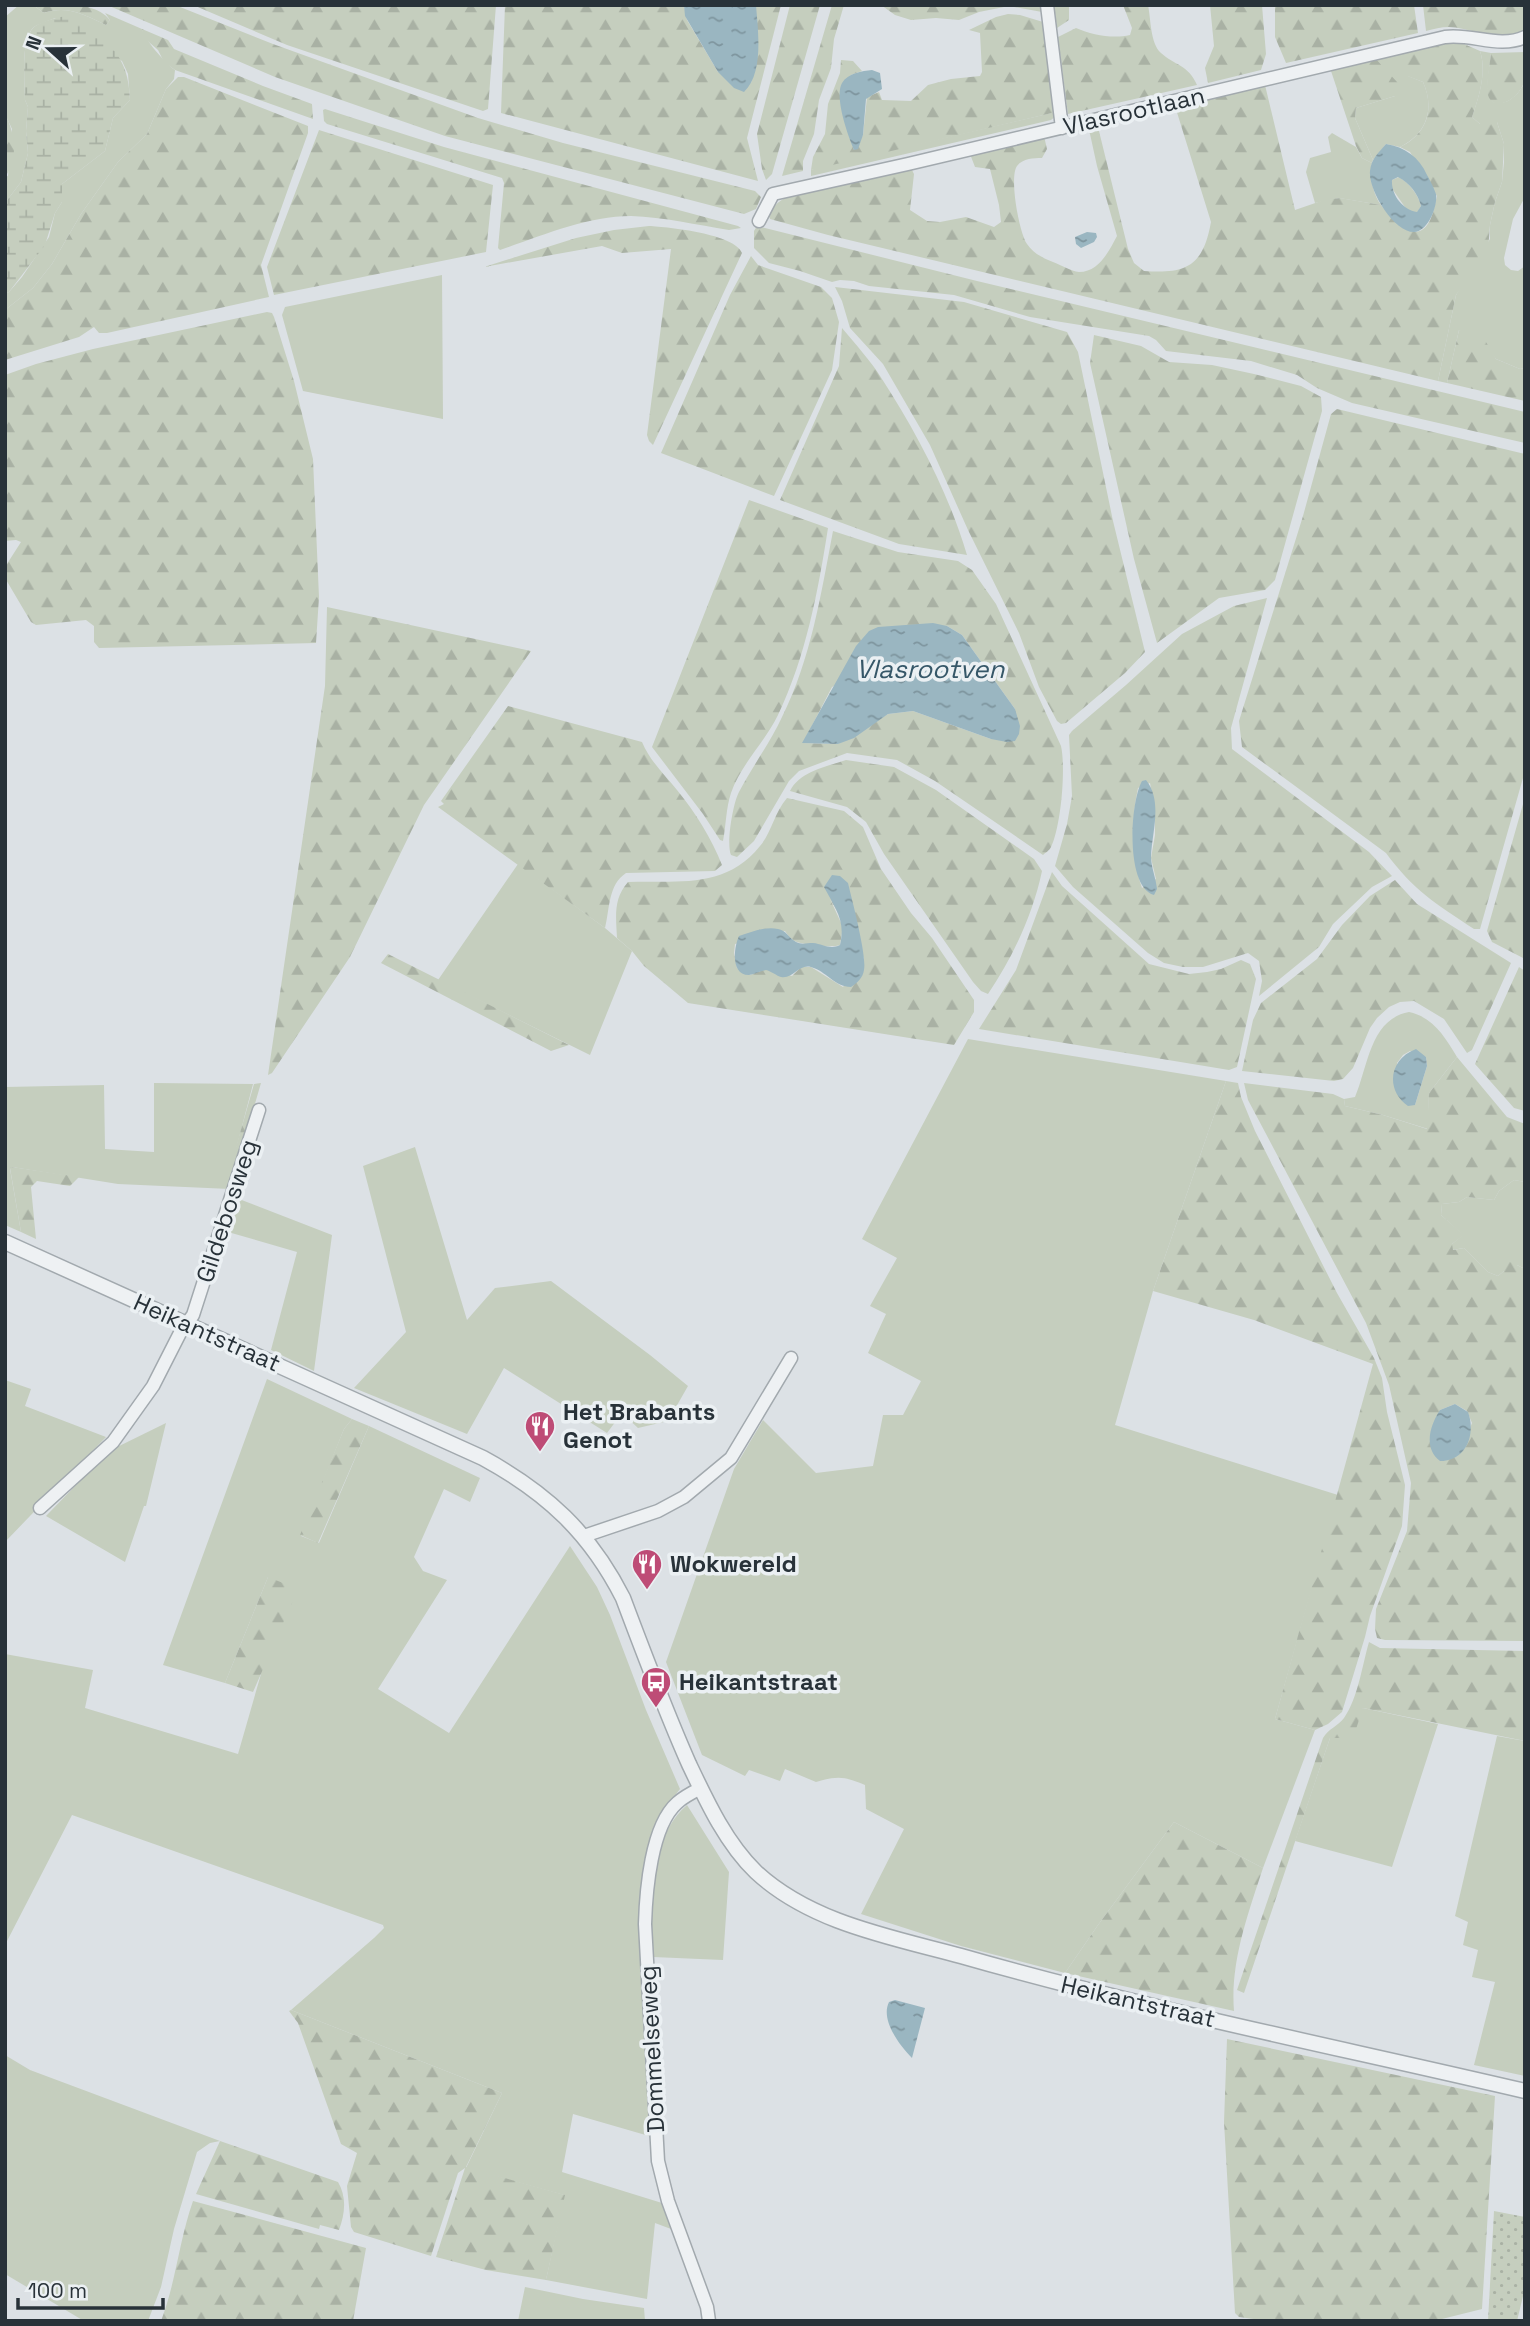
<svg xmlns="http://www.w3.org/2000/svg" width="1530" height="2326" font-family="'Space Grotesk',sans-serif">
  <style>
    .grass { fill: #c5cebe; fill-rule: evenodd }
    .forest { fill: url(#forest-firs); fill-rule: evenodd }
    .wetland { fill: url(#wetland-marsh) }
    .park { fill: url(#park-dots) }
    .water { fill: url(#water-ripples); fill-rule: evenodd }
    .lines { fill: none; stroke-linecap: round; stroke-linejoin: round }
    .minor-casing { stroke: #a2a9ae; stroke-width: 15 }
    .tertiary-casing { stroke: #a2a9ae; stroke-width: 17 }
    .minor { stroke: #eef1f3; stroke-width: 12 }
    .tertiary { stroke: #eef1f3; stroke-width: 14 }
    .labels { text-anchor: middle; stroke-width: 7; stroke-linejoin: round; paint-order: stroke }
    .street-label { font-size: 24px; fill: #283239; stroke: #ebf0f3 }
    .poi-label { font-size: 24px; font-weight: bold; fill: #283239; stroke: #ebf0f3; text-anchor: start }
    .water-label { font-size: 26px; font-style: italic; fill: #365768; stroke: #ebf0f3 }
  </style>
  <defs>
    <pattern id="forest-firs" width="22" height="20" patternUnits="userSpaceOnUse" patternTransform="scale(1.75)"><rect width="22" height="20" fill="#c5cebe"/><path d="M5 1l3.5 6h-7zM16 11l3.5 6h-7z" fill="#a9b1a4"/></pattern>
    <pattern id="wetland-marsh" width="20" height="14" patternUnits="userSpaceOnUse" patternTransform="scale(1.75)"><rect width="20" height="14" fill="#c5cebe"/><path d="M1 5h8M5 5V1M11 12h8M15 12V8" fill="none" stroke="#a9b1a4"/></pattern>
    <pattern id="park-dots" width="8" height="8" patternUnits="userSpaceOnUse" patternTransform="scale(1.75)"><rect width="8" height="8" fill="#c5cebe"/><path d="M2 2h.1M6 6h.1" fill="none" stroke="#a9b1a4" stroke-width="1.8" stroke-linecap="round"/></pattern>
    <pattern id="water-ripples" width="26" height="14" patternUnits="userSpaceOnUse" patternTransform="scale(1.75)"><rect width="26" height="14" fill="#9ab6c1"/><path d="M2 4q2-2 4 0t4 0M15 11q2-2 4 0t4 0" fill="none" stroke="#7e959e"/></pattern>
  </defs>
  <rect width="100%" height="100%" fill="#dce1e5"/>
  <!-- grass -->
  <path class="grass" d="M19,5H33L44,13C67,5 85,15 106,25L110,20L105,13L142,29C144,39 166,64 175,70L174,79L166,89L147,134L118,162L81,214L52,264L33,288L5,310V294L9,292L22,277L49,237L55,213L62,202V184L105,151L113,118L130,100L128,74L122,61L55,18C49,21 40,23 34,27C20,39 25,83 25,100L28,107L26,131L28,153L21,182L5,203V177L8,176L12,129L5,114V17Z
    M1480,51L1491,53L1487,87L1493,102C1507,107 1519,94 1525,82V197L1513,219L1504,258L1505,265L1511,270L1518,271L1525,266V368L1520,369L1496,359L1488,349L1459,330L1447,383L1438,381L1456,295L1490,239V225L1495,202L1502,182L1504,162V144L1497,122L1480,124L1472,117C1479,97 1487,71 1480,51Z
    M1389,54L1408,76L1423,82C1435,108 1427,134 1400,147L1386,144L1373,160L1355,118L1356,108L1395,96L1374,57Z
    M1056,112V116L1051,120L811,176V170L819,167Z
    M1332,133L1356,147L1362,158L1372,163C1369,176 1373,194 1381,205L1339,198L1315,203L1306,172L1310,158L1331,152L1328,137Z
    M1399,177C1410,184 1418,194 1421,206L1417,213L1407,210L1391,187L1392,180Z
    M442,275L443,419L303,391L282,315L285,307Z
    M518,864L605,928L632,951L590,1055L438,980Z
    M1409,1012C1433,1017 1445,1037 1457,1057L1429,1093L1428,1129L1383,1115L1345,1106L1344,1099L1355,1097C1368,1067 1370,1019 1409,1012ZM1410,1051L1426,1057L1427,1066L1415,1105L1397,1063L1403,1055Z
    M968,1039L1226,1081L1153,1291L1115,1425L1338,1495L1275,1719L1315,1730L1263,1868L1174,1822L1098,1925L1065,1973L961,1946L861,1914L904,1829L866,1809L865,1785C844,1776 837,1776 816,1782L785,1769L780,1781L749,1770L745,1776L702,1755L666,1662L734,1469L763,1420L816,1473L873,1466L883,1415H903L921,1381L868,1353L886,1314L870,1306L897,1258L862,1239Z
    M154,1083L253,1084L235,1153L240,1155L230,1189L118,1184L12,1167L10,1169L21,1232L5,1225V1087L104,1085L105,1149L154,1152Z
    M415,1147L467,1320L495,1288L551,1281L650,1355L688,1386L668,1421L638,1428L622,1413L607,1433L504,1368L467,1434L354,1388L406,1332L363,1166Z
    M1514,1180L1525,1182V1269L1517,1265L1504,1271L1498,1276L1488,1272L1464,1248L1452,1250V1244L1463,1235L1441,1215L1442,1204L1459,1202L1467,1197L1494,1200L1499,1191Z
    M239,1199L332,1235L314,1371L271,1350L297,1252L228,1232Z
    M267,1379L352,1419L344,1429L301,1536L319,1543L369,1426L480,1478L470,1502L444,1489L414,1557L423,1571L447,1580L378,1689L449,1733L570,1546L597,1587L610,1615L646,1710L680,1789L664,1809L651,1845L641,1933L649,2136L573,2114L562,2172L662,2203L671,2229L655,2223L647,2299L546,2280L564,2195L466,2168L502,2093L291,2010L374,1938L384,1928L383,1925L72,1815L5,1945V1654L93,1670L85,1708L238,1754L261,1674L268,1577L225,1683L163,1665Z
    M5,1380L31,1389L25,1406L106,1437L5,1542Z
    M166,1423L146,1506H144L125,1562L46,1516L109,1451Z
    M1363,1708L1438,1724L1392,1867L1295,1841L1330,1738Z
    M1497,1736L1525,1741V2076L1474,2065L1495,1982L1472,1977L1478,1950L1463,1945L1468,1922L1455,1916Z
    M687,1805L729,1872L723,1960L653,1957C651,1910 647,1839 687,1805Z
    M5,2055L30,2070L220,2141L210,2143L197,2152L174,2229L161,2287L148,2321H84L5,2274Z
    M525,2287L583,2299L644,2308L645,2321H518Z"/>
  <!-- forest -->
  <path class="forest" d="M33,5C58,5 94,0 110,20L106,25C85,15 67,5 44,13Z
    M107,5H175L273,44L478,118L563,143L755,191L761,197L756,209L744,214L445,136L275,77Z
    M193,5H496L488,109L483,111L287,45Z
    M505,5H684L687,20L718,72L751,83L756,59V5H781L747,138L758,181L501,113Z
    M790,5H820L772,174L766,180L762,169L757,134Z
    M832,5H844L834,39L831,68L819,100L814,134L803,161V171L782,176Z
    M881,5H1041L1042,12L1009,6L979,12L959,20L936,18L911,20L895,15Z
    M1054,5H1069V20L1057,28Z
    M1123,5H1148C1151,19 1150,43 1161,53C1174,65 1189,65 1197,85L1068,114L1058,37L1076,28C1092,35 1113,39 1130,35L1132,28Z
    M1210,5H1262L1266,54L1261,70L1208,83L1205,68L1214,46Z
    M1275,5H1414L1418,33L1286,63L1275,37Z
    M1423,5H1525V30C1501,45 1474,28 1449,27C1441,27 1434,29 1426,31Z
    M1008,14L1020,15L1043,22L1045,30L1056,112L811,170L813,157L825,134L828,104L840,73L841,60L853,61L862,71L851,75L840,90L843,115L854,150L863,135L867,97L879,92L882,100L911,101L928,85L951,79L980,76L982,72L980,33L969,30L996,17Z
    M142,29L168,40L174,49L263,86L312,104L313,119L175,70L164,62L158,50L143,37Z
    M1455,40L1480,51C1487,72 1479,97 1472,117L1480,124L1485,114L1491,113L1497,122L1504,144L1502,182L1495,202L1490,225L1488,251L1456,295L1438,381L828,235L770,219L769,216C775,202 782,199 795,194L911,168L914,174L910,210L927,221L940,222L966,217L994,227L1001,222L999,205L990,169L975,167L970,154L1044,136L1047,149L1042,158C1034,158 1023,158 1017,166C1009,177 1019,232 1027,244C1034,254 1043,258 1053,262C1061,265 1071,271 1079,272C1099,272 1109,251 1117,236L1097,166L1090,134L1086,126L1097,123L1128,249L1134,263L1144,271C1187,274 1203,266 1211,222L1175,106L1265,85L1295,210L1324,200L1340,198L1381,205C1393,220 1418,249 1431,218C1434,211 1435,203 1437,196L1410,152L1400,147C1427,134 1435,109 1423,82L1402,74L1389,54Z
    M1525,52C1525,62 1527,76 1523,85C1515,103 1487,115 1487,87C1487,76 1490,64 1491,53Z
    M1374,57L1397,82L1401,91L1395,96L1356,108L1355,118L1373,160L1372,163L1362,158L1356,146L1330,68Z
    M178,77H184L308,126V133L261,265L269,297L107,333H99L94,327L79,337L5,360V310L33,288L52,264L81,214L118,162L147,134L166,89Z
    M325,109L444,147L738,226L741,228L729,230C697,225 664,217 631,216C587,216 541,236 500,250L498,248L504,183L502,178L327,124L324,121L323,110Z
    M5,114C15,133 19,159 5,177Z
    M319,130L493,185L486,252L274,295L267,267Z
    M649,226C669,227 735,234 742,253L653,445L649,441L647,435L671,249L622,253L602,246L484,267L576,238L614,230Z
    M757,226L977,281L1525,412V443L1352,403L1317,388L1297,375L1251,361L1166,351L1156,340L1149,336L1030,317L954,295L869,286L854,281L840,280L832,282L800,271L769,263L754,248V231Z
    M751,256L758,265L821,287L832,298L839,322L832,370L774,496L661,453L730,295Z
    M835,287L964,302L1067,332L1078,352L1113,521L1145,652L1125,673L1066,723L1061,724L1057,721L1039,687L1019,633L968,530L930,445L883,364L850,328L842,301Z
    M267,312L272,313L274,317L294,381L313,459L319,597L316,643L99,648L94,642V626L86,620L36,625L31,622L5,578V567L21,542L16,540L5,541V375L36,364L93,349Z
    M842,328C856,345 871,361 882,379C917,433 949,494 967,555L899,544L780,500L839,366Z
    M1459,330L1476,335L1486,342L1496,359L1520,369L1525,368V401L1447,383Z
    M1094,335L1141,346L1169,362L1212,365L1254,374L1301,386L1321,397L1322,411L1275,580L1265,590L1219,598L1157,643L1134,559L1090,363Z
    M1337,409L1525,454V771L1480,929H1474C1436,904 1413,890 1386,853L1242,747L1239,721L1303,516L1331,414Z
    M749,500L828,528C818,592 806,656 778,715C765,742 741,764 731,793C726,808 726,825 723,841L720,840L703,814L652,747Z
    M833,531L898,552L958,561L972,570L996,604L1061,746C1066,768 1061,827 1051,847C1050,850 1045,853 1043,855L935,781L897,760L847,753L799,771L789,781L754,841L737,857L731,855C726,844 733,803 739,792C752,767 770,743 782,717C811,659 821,594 833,531ZM947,626L962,635L1015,709L991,739L913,711L888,714L838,744L803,743L832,687Z
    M1267,598L1231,728L1232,749L1369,852L1392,876L1372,887L1333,924L1319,947L1259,996L1262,981L1259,961L1248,953L1203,967H1183L1164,963L1148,953L1073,887L1055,866L1067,824L1072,796L1069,735L1072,731L1126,685L1182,634L1234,606ZM1150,783L1155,809V835L1151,858L1156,879L1142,888C1131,856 1131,822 1138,788Z
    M327,607L531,651L424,805L350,957L272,1073L268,1075L325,686Z
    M508,706L642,742C650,761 664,774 677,790C695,812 712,839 722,865L715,871L626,873C608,885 610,908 605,928L438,807L444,804L441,801Z
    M846,760L894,767L936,790L1034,859L1042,871C1033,914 1013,957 988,994L981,991L973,982L884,854L866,822L847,807L790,791C800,771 826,767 846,760Z
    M1525,797V959L1492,942L1487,931Z
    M787,798L844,811L863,827L881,869L911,913L932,938L974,1000V1012L954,1045L688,1003L644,966L632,951L617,938C616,917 613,899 628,882C677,880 725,890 760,846C772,832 774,813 787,798ZM830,899L864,958L843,987L811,967H801L792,976L766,969L750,975L737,968L734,953L735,944L785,931C787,934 790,938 793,940C799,945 833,948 840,945L843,927Z
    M1052,872L1062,886L1149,964L1189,974L1207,972L1221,969L1241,960L1250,964L1256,979L1237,1067L1229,1070L979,1029L1016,970Z
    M1395,880L1417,904L1511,963L1472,1050L1467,1053L1444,1019L1414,1001L1400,1002L1389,1007L1377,1018L1370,1028L1353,1068L1343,1079L1334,1081L1242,1071L1253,1020L1261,1003L1317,959L1342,925L1370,896Z
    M388,954L569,1045L551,1051L381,963Z
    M1519,967L1525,971V1111L1514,1108L1475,1064Z
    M1457,1057L1507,1117L1525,1124V1182L1514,1180L1499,1191L1494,1200L1467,1197L1459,1202L1442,1204L1441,1215L1464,1235L1452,1244L1453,1250L1464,1248L1488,1272L1498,1276L1504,1271L1503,1264L1509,1261L1525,1269V1641L1385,1640L1377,1638L1375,1629L1376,1609L1407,1531L1411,1483L1389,1385L1366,1323L1248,1100L1244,1083L1333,1094L1344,1099L1345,1106L1383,1115L1427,1129L1429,1093ZM1455,1404L1467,1411L1472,1423L1460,1453L1443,1461L1440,1410Z
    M1226,1081L1238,1083L1241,1097L1255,1131L1337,1293L1374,1358L1382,1378L1387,1412L1405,1485L1402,1526L1370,1616L1365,1637L1342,1712L1328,1724L1315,1730L1275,1719L1373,1364L1254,1320L1153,1291Z
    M261,1083L240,1155L234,1154L254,1084Z
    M12,1167L79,1177L70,1186L37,1181L31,1187L36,1239L21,1232L10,1168Z
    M352,1419L369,1426L318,1543L300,1535L344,1429Z
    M268,1577L298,1589L253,1692L225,1683Z
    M1369,1642L1380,1648L1525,1651V1741L1363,1708L1353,1738H1330L1244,1993L1237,1990L1323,1738C1328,1729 1338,1726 1344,1718C1358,1698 1362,1666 1369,1642Z
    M1174,1822L1263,1868C1248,1914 1230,1962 1234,2011L1065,1973L1098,1925Z
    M291,2010L502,2093L466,2167L565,2195L546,2280L486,2270L436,2257L465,2168L458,2173L431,2256L354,2232L351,2227L347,2186L357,2153L341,2144L298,2023L289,2011Z
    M1227,2039L1495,2096L1482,2309L1434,2321H1268L1239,2317L1235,2313L1224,2122Z
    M220,2141L338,2182C347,2197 345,2214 339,2230L320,2225L319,2229L196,2194Z
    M193,2201L366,2248L353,2321H161C176,2282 179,2241 193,2201Z"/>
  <!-- wetland -->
  <path class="wetland" d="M72,15C107,39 129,55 130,100L113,118L105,151L62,184V202L55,213L45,245L9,292L5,294V203L21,182L28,153L26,131L28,107L25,100C25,82 20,40 34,27C43,20 60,17 72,15Z"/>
  <!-- park -->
  <path class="park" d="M1494,2211L1525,2217V2288L1517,2321H1488Z"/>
  <!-- water -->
  <path class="water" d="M684,5H756C758,31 764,73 744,92L734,88L718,72L685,16Z
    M872,70L880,73L882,89L866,99L863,135L858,149L854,150C848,136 834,97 842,83C848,73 862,71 872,70Z
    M1386,144C1405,147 1419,157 1427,175C1430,180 1434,188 1436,194C1438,206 1428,232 1414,232C1393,232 1368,189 1370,171C1371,159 1379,152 1386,144ZM1398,177C1410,183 1418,194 1421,206L1417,212C1403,210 1391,195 1392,180Z
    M1087,232L1096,233L1097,237L1094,242L1081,248L1076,244L1075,237Z
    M933,623L947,626L962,635L1015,709L1020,726L1019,734L1015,741L1007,742L991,739L913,711L888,714L854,738L838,744L802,743L856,646L869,631L878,627Z
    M1146,780C1163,801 1152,832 1151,856C1151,867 1156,878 1157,889L1154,895C1125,887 1130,802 1142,781Z
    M832,875L840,876L848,883C852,900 867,956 864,970C863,978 857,983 851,987C835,987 826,971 811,967C798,964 794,979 781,977C777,976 771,971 766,970C761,971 754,974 749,975C730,975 734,947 739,936C751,932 766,926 778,929C786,930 789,938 796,942C802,945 806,943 813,943C823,944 830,950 840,945C846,920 835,908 824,887Z
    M1416,1049L1426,1057L1427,1066L1415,1105L1408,1106C1385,1090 1389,1059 1416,1049Z
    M1455,1404L1468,1412C1476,1433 1467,1461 1440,1461C1423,1448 1430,1425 1440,1410Z
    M895,2000L925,2008L912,2058C900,2046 880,2020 889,2002Z"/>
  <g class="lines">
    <!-- minor casing -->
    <g class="minor-casing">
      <path id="minor" d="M1047,5L1062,128
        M759,221L773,194L908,164L1445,37C1472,33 1499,49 1525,37
        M40,1508L113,1442L153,1386L180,1333L193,1315L259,1110
        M584,1536L658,1511L684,1497L731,1458L791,1358
        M701,1788C693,1792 683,1797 677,1803C651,1826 646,1891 645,1924L658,2161L668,2201L707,2307L709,2321"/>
    </g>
    <!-- tertiary casing -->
    <g class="tertiary-casing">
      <path id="tertiary" d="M5,1242L483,1458C547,1493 590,1533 623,1598C644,1654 665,1710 689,1764C707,1802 726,1843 756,1872C811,1923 891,1937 961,1956C1146,2009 1337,2047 1525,2091"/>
    </g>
    <!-- minor -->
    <use href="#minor" class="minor"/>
    <!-- tertiary -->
    <use href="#tertiary" class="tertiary"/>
  </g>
  <!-- icons -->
  <defs>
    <g id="restaurant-pin" transform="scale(1.575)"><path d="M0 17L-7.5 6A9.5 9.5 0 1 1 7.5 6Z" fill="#be4c76" stroke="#ebf0f3"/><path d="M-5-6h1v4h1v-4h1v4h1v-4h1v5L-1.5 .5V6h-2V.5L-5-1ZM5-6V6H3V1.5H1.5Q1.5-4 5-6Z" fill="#fff"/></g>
    <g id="bus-pin" transform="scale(1.575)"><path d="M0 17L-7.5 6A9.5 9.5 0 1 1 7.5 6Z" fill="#be4c76" stroke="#ebf0f3"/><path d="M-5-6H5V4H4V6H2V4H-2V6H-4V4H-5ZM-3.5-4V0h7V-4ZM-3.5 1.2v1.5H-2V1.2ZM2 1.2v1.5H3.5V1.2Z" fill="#fff"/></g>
  </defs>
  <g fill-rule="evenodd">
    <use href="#restaurant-pin" x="540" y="1426"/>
    <use href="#restaurant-pin" x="647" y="1564"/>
    <use href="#bus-pin" x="656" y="1682"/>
  </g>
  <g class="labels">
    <!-- street labels -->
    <g class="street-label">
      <text transform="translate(1134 111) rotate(-13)" y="8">Vlasrootlaan</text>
      <text transform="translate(227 1211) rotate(-72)" y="8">Gildebosweg</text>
      <text transform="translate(207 1333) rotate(24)" y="8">Heikantstraat</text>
      <text transform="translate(1138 2002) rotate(13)" y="8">Heikantstraat</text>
      <text transform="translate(652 2049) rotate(-93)" y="8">Dommelseweg</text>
    </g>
    <!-- poi labels -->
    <g class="poi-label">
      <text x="563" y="1420">Het Brabants<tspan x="563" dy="28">Genot</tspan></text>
      <text x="670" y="1572">Wokwereld</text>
      <text x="679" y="1690">Heikantstraat</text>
    </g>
    <!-- water labels -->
    <g class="water-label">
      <text x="930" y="678">Vlasrootven</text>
    </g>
  </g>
  <!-- border -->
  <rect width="1530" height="2326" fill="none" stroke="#283239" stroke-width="14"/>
  <!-- north arrow -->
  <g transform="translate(49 49) rotate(291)" stroke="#ebf0f3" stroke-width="5" paint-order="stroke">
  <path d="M0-5L12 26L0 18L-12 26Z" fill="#283239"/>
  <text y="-10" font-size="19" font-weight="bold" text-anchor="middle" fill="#283239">N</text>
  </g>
  <!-- scale -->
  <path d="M18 2298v10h145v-10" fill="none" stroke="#283239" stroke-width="3.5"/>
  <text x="28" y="2298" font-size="21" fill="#283239" stroke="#ebf0f3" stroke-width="5" paint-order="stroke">100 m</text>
</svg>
